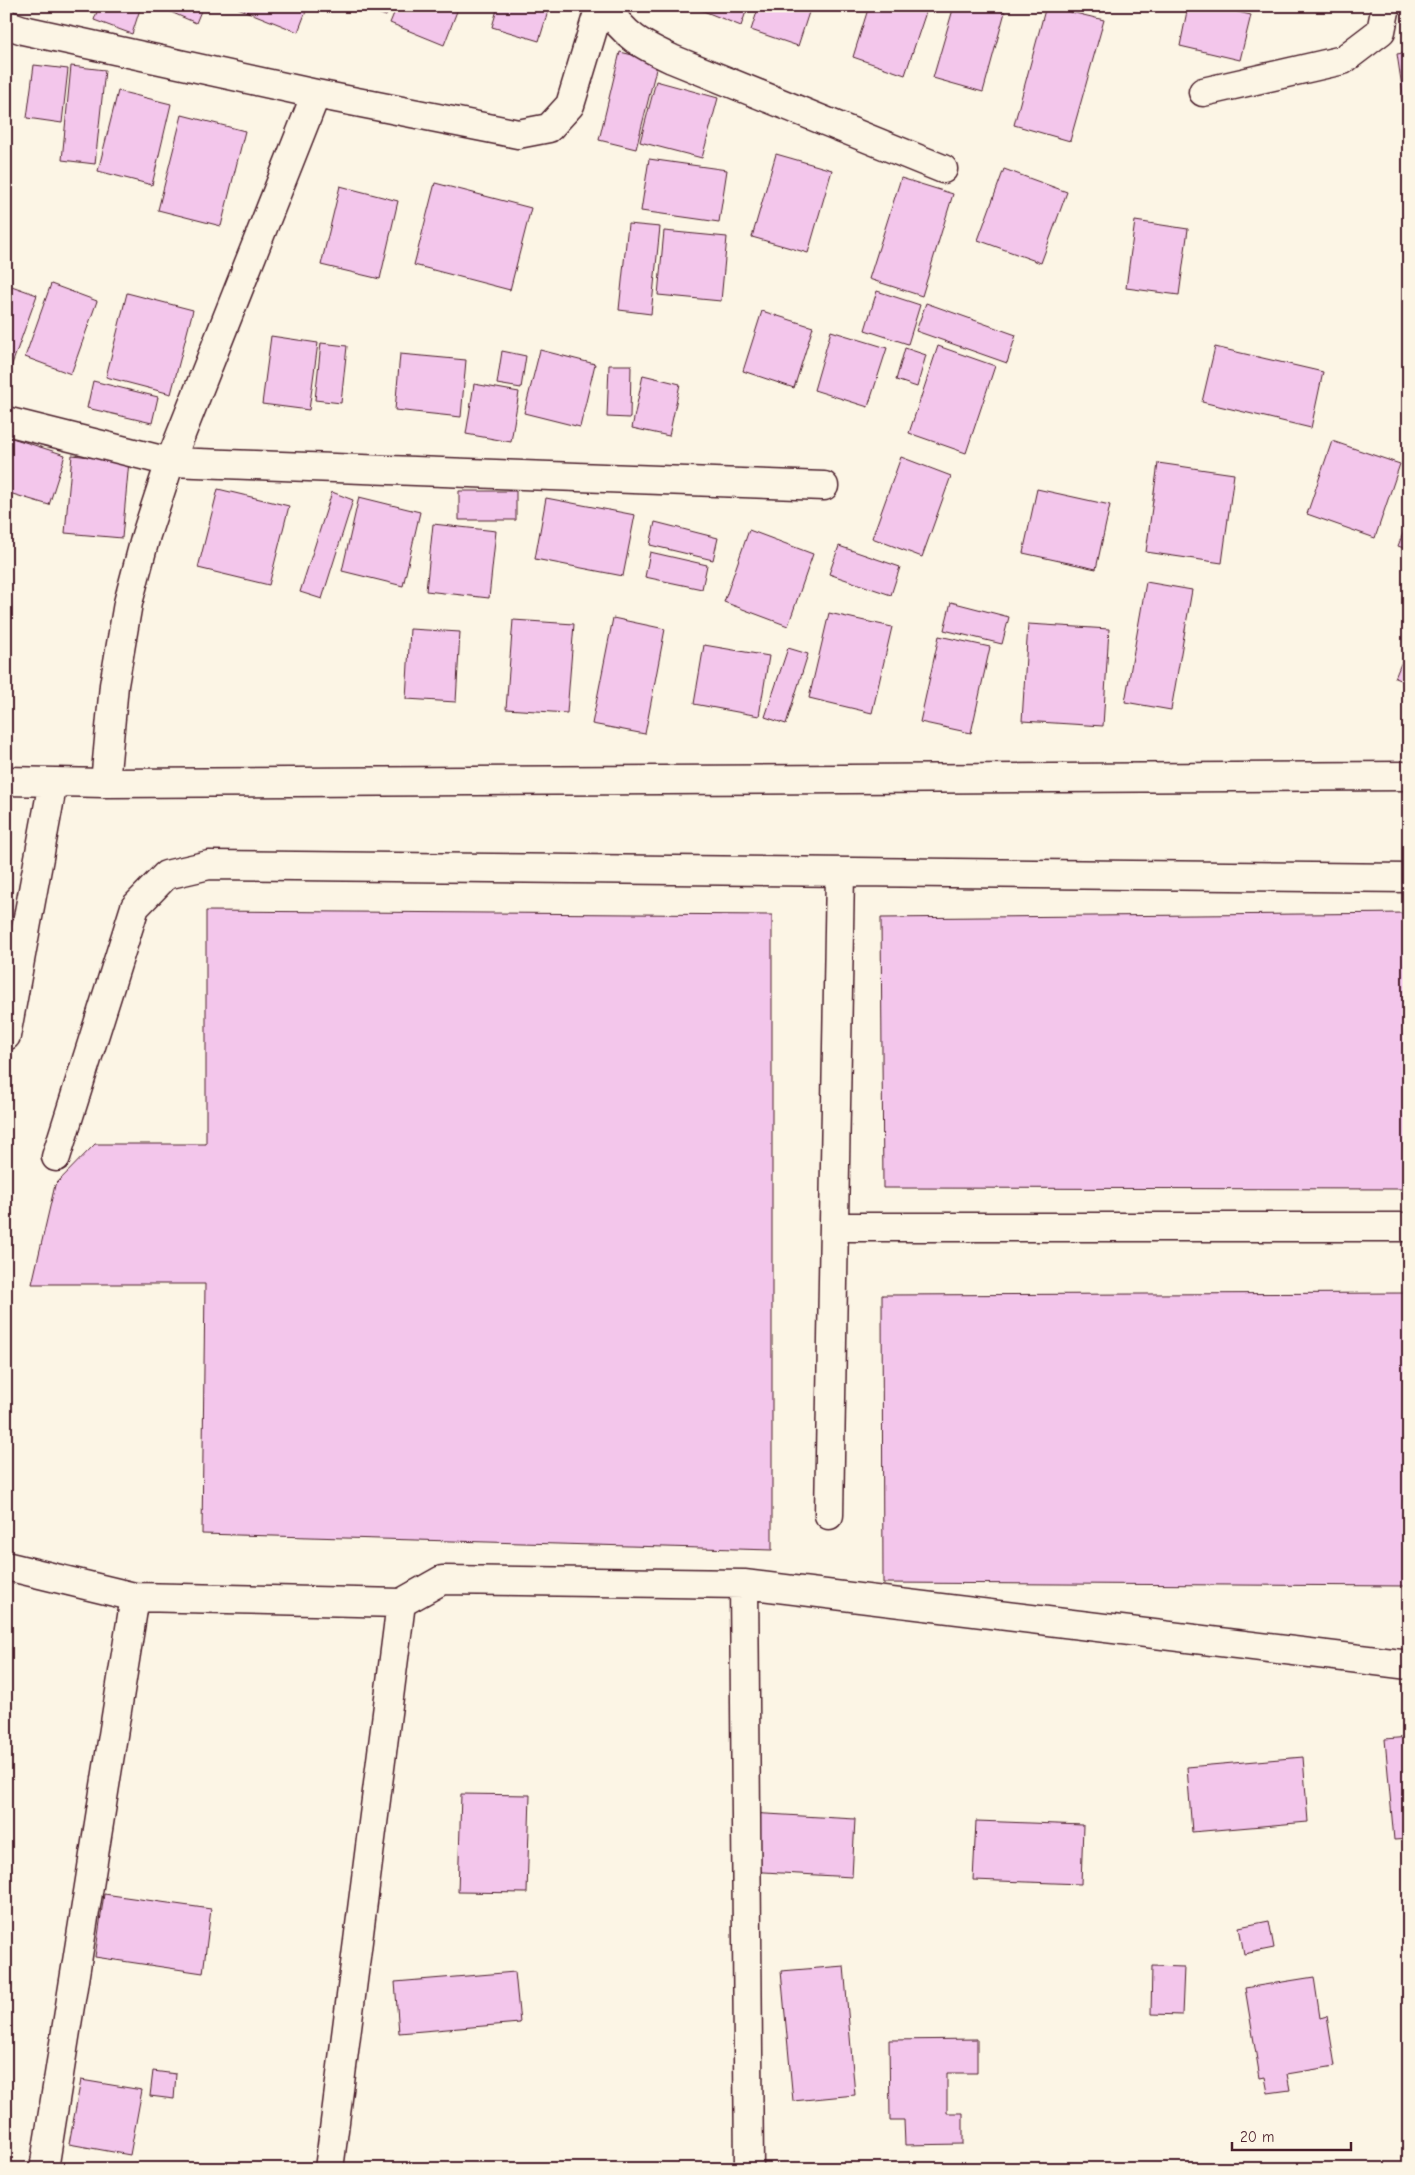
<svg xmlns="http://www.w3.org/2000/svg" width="1415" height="2175" font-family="'Comic Neue',sans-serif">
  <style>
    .building { fill: #f3c6eb; stroke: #4a1f2b }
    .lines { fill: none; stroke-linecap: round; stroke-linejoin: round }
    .minor-casing { stroke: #4a1f2b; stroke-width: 31 }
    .minor { stroke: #fcf5e5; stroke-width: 28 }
  </style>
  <rect width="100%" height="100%" fill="#fcf5e5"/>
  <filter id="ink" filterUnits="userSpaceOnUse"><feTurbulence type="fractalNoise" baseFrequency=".02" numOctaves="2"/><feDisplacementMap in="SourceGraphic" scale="10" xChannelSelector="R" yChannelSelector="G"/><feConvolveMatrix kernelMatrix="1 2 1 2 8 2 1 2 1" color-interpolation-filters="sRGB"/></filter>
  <g filter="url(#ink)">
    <!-- building -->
    <path class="building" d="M76,6H94L93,12Z
      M99,6H141L132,34L94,20Z
      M157,6H203L196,23Z
      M239,6H308L298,32L238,8Z
      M357,6H390L386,16Z
      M397,6H459L444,45L390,23Z
      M498,6H558L557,10L549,8L539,41L492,27Z
      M691,6H748L741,26Z
      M759,6H811L798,46L751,30Z
      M869,6H928L905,75L853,57Z
      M954,6H984L1005,12L983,92L933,78Z
      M1046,6L1104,20L1070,141L1014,125Z
      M1188,6H1212L1251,15L1240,60L1180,46Z
      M620,52L658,61L636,149L599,140Z
      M1409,52V133L1397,54Z
      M34,65L68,69L62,123L27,118Z
      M71,66L105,70L95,164L62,160Z
      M656,81L718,98L702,158L640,142Z
      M118,91L171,104L152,185L98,171Z
      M182,115L245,131L221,226L158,210Z
      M776,154L832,170L808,253L752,237Z
      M649,159L727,170L719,222L641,211Z
      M1004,169L1067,192L1041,263L978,240Z
      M901,178L953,194L922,296L869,279Z
      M435,183L531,208L510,290L414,265Z
      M340,186L398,201L380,279L321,265Z
      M1135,221L1188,229L1179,295L1126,288Z
      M628,224L660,227L651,314L619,310Z
      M664,231L727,237L721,301L658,295Z
      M6,284L37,295L6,381Z
      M51,284L97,301L71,374L25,357Z
      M877,291L920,305L908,344L865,330Z
      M127,293L193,310L171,394L106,377Z
      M926,303L1016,335L1007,363L916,331Z
      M762,311L813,327L794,388L743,371Z
      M831,331L887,348L868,407L814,390Z
      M271,336L318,343L309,410L262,404Z
      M321,343L347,346L341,403L315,400Z
      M938,346L995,366L966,453L909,433Z
      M1215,347L1323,372L1311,428L1202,402Z
      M905,348L926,355L917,387L896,380Z
      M540,350L595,364L580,427L524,413Z
      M502,351L526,356L521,388L497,384Z
      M400,354L466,360L461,417L395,410Z
      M609,365H631L630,418L607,417Z
      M643,375L680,384L669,436L632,428Z
      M93,381L158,397L152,423L87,408Z
      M474,384L519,392L511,442L466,434Z
      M6,436L65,455L49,505L6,492Z
      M1332,441L1400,464L1375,538L1307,514Z
      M72,455L129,461L122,538L65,533Z
      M901,457L951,476L922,557L872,538Z
      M1158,463L1234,474L1222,563L1146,552Z
      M218,489L289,506L269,585L198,568Z
      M1037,489L1110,505L1096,569L1023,553Z
      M459,491H516V520H459Z
      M332,492L353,500L322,599L300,592Z
      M359,497L420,512L403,586L342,571Z
      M546,498L635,515L623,576L535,559Z
      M1409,518V550L1398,546Z
      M655,522L718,538L713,560L650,545Z
      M433,524L496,531L489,598L426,591Z
      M749,530L813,554L788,626L724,602Z
      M839,546L900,567L891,595L829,574Z
      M650,552L707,565L702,589L645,577Z
      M1146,582L1192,590L1171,710L1125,702Z
      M951,602L1009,617L1002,644L944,630Z
      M829,613L892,627L872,713L809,698Z
      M613,618L665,629L645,734L592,724Z
      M513,620L574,624L567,713L506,709Z
      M1028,624L1109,629L1103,726L1022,721Z
      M410,629L460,632L456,702L406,699Z
      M939,636L990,647L971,733L920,722Z
      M1409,644V684L1395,678Z
      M704,645L769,656L759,716L694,704Z
      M788,648L808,654L786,724L765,717Z
      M206,911L772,915V1550L202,1534L205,1284H32L55,1185L95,1144H206Z
      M1409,913V1189L883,1188L881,918Z
      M1409,1293V1586L883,1583L882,1295Z
      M1409,1737V1839L1394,1840L1385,1739Z
      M1303,1757L1308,1822L1192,1832L1187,1767Z
      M461,1794L530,1795L527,1893L458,1892Z
      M749,1813L855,1819L852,1877L746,1871Z
      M976,1821L1083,1825L1081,1884L973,1880Z
      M104,1894L211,1909L203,1973L95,1957Z
      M1269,1921L1274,1948L1244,1954L1239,1927Z
      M844,1966L855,2095L793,2101L781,1971Z
      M1152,1966L1184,1967L1182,2015L1151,2014Z
      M515,1972L520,2023L399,2033L395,1982Z
      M1314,1977L1320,2018L1327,2016L1335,2066L1287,2074L1290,2090L1268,2093L1265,2077L1260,2078L1245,1988Z
      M977,2039V2073H947V2113H963V2144L905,2145L904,2120H890L889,2040Z
      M153,2071L176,2074L174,2099L150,2096Z
      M81,2080L142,2090L130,2155L69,2144Z"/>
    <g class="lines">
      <!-- minor casing -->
      <g class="minor-casing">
        <path id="minor" d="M605,6C626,37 640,44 672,59L943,169
          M6,24L23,30L316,94L518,134L549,128L570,105L600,6
          M1203,92L1343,60L1381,31L1386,6
          M6,421L170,462L824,486
          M6,781L105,783L1409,776
          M105,783L114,685L128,603L146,535L170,462L316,94
          M6,1036L53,782
          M56,1157L135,907L166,875L209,865L1409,878
          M834,1227H1409
          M829,1515L840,872
          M6,1566L135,1597L401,1603L442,1580L744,1584L1409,1665
          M744,1584L749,2169
          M44,2169L135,1597
          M329,2169L401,1603"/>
      </g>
      <!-- minor -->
      <use href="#minor" class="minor"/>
    </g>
  </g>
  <!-- margin -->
  <rect width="1415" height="2175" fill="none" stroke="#fcf5e5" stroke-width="25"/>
  <rect x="12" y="12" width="1390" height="2150" fill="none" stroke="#4a1f2b" stroke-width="2" filter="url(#ink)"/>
  <!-- scale -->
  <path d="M1232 2142v8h119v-8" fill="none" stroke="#4a1f2b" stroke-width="2.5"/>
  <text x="1240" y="2142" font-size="15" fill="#4a1f2b" stroke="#fcf5e5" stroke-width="4" paint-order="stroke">20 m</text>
</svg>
